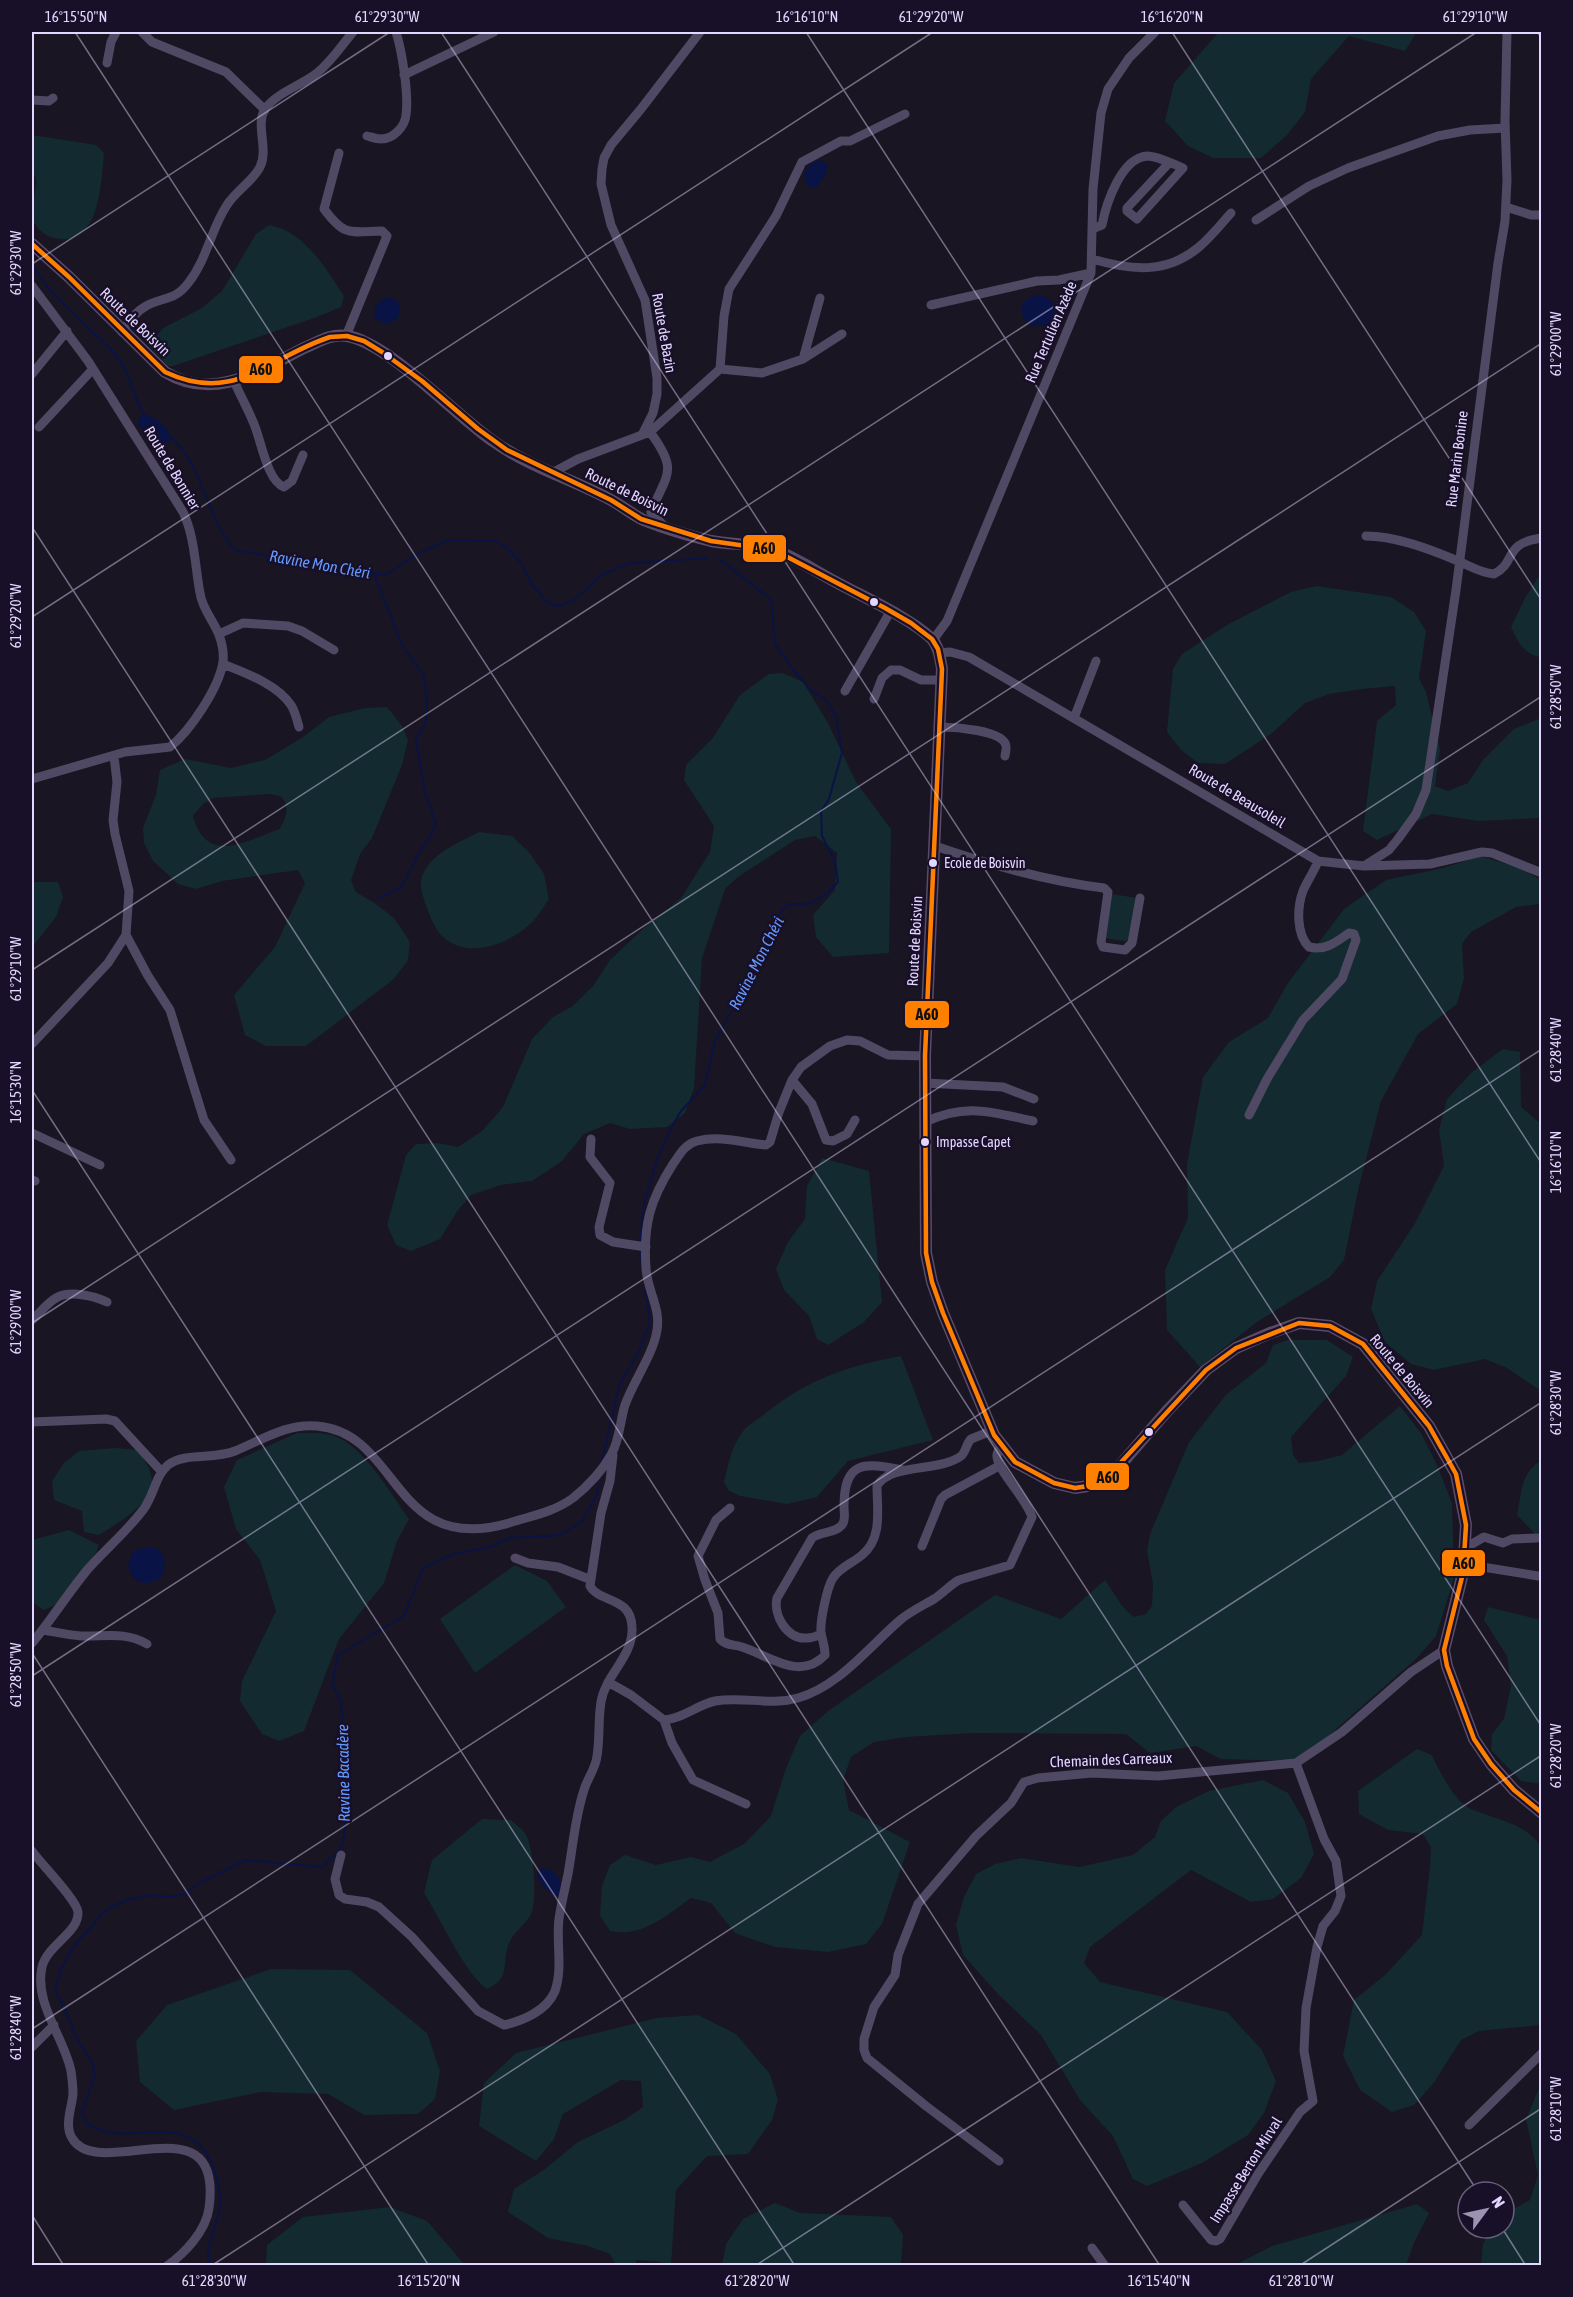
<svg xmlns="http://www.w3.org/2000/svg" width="1573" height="2297" font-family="'Asap Condensed',sans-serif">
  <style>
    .green { fill: #132a31; fill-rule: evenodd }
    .water { fill: #0a1345 }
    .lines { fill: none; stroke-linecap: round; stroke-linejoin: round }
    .stream { stroke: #0a1345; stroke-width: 2 }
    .minor { stroke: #4f4963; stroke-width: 9 }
    .major { stroke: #5a4b68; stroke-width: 12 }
    .bus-1-casing { stroke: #180f28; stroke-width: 9 }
    .bus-1 { stroke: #ff8000; stroke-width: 4.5 }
    .ticks { fill: none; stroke: #e3d6ff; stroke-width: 1.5; stroke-opacity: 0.45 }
    .bus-dot { fill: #e3d6ff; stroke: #180f28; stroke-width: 2 }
    .labels { text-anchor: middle; stroke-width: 5; stroke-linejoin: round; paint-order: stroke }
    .bus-label { font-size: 14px; fill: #e3d6ff; stroke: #180f28; text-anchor: start }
    .street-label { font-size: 15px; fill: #e3d6ff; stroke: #180f28 }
    .water-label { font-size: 16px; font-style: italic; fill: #649aff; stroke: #180f28 }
    .line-badge { stroke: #180f28; stroke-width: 2 }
    .pale-badge-label { font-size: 16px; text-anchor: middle; font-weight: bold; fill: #111 }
    .neatline { fill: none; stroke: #e3d6ff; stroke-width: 2 }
    .ticks-label { font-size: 15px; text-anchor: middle; fill: #e3d6ff }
  </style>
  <rect width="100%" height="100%" fill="#191522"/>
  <!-- green -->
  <path class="green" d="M1219,32H1417L1405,51L1349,36L1311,79L1305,112L1287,135L1261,158H1213L1188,146L1165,121L1174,83Z
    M32,135L96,145L104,153C101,185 100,248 54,238C47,237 37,229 34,222C29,208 36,194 36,180C35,176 33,172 32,167C30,157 31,145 32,135Z
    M269,225C304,231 326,268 344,296L341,307L317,317L173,366H168L149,346L163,328L202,308L222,291L256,234Z
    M1541,573L1542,655L1539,657C1523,653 1518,642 1511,627L1525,598Z
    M1317,586L1391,597L1414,612L1426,631L1419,678L1426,692L1440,750L1435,786L1448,791L1468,783L1483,760L1514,729L1541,718V818L1478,821L1432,814L1377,840L1363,831L1377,721L1396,705L1395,686L1362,689L1329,694L1305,703L1271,734L1225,764L1198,763L1181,750L1167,732L1173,669L1182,654L1227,625L1291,592Z
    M783,673L803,682L828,723L856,782L891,829L889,953L833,957L816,937L813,915L835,890L837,853L815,836L795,840L738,877L725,889L702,958L694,1088L685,1113L667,1127L630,1129L610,1123L584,1134L562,1161L532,1181L501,1185L471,1195L458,1210L440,1239L411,1251L396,1245L387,1225L406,1155L416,1144L437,1143L458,1147L482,1131L503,1107L532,1039L553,1017L573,1006L593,986L610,960L645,927L681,898L710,852L714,826L684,780L686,765L712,739L740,695L769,674Z
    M387,707L402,726L408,740L402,765L372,838L360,854L351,880L356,892L376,904L394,918L410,942L408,960L394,979L306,1046H266L245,1035L234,995L275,947L305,883L298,870L222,881L196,889L178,884L153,861L144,843L143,828L156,795L160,770L185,759L231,768L265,760L303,737L329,717L365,708ZM270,794L282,797C290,809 286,817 280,829C245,841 207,866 193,816L203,804L213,798Z
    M479,832L512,836L529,852L544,874L549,899C544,906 539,915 533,921C511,944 468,961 442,936C434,928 429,913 425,903C422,892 418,883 424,872C434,852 460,842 479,832Z
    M1481,856L1522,869L1541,880V904L1516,907L1471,932L1462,944L1464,978L1457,1004L1418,1034L1381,1101L1359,1186L1344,1260L1330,1277L1257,1322L1200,1367L1167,1330L1165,1270L1188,1218L1187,1164L1203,1077L1229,1042L1268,1018L1288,983L1344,909L1386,880L1443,868Z
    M34,882H58L63,897L56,917L32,947V883Z
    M1112,894L1137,898L1130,942L1105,938Z
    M1503,1049L1520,1052L1521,1107L1541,1124V1391L1507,1368L1485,1359L1434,1370L1411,1364L1385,1342L1371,1309L1377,1281L1414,1225L1444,1166L1439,1130L1447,1099L1472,1072Z
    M822,1158L869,1171L882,1302L864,1322L828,1345L817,1339L809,1316L784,1290L776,1269L788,1242L805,1219L807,1186Z
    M1288,1340H1327L1353,1357L1346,1376L1291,1437L1293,1455L1299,1463L1318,1461L1342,1455L1400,1406L1421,1433L1437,1465L1452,1503L1454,1578L1436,1636L1417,1658L1310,1752L1287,1761L1221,1759L1196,1746L1150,1753L1126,1734L973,1733L906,1737L874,1742L851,1757L843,1780L849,1810L910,1842L882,1924L866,1944L828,1952L775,1947L735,1933L711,1903L691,1898C666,1916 641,1938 610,1931L600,1916L602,1886L610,1865L625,1855L656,1865L691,1857L710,1862L744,1844L771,1816L786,1768L800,1736L828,1711L995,1595L1061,1619L1105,1580L1123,1607L1134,1617L1146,1614L1152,1606L1153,1584L1147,1551L1150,1534L1189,1442L1226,1395L1266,1363L1273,1345Z
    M901,1356L933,1440L848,1461L817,1497L787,1504L740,1496L729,1491L724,1482C728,1465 731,1448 741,1434C745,1427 755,1421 762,1416C806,1380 846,1366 901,1356Z
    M297,1433C307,1433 317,1432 326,1434C360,1438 390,1493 409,1519L397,1541L384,1583L339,1639L304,1731L279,1741L262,1734L240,1701L242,1681L276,1611L260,1560L236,1529L224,1487L237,1460Z
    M115,1448L138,1450C144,1459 151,1469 152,1480C154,1504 116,1524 99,1535L84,1532L82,1511L54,1500L52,1481L64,1463L79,1451Z
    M1541,1460V1537H1538L1517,1515C1522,1490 1520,1475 1541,1460Z
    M69,1530L99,1545L96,1553L55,1605L44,1610L32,1602V1540Z
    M515,1565L547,1581L566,1607L475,1673L440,1619Z
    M1488,1607L1541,1620V1784L1521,1781L1491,1750L1492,1734L1504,1719L1511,1686L1507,1656L1484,1620Z
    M1417,1749L1432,1755C1439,1770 1453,1799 1469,1808C1494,1820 1526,1822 1541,1847V2025L1479,2031L1461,2040L1433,2084L1414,2105L1392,2112L1360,2090L1343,2056L1354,2000L1385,1975L1422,1935L1430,1867L1431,1847L1423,1834L1388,1830L1359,1814L1358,1791Z
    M1263,1780L1288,1793L1305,1822L1314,1854L1301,1878L1273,1899L1251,1902L1191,1870L1090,1947L1084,1963L1100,1982L1227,2012L1262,2050L1276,2081L1264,2113L1248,2135L1202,2163L1147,2186L1133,2179L1113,2136L1080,2100L1041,2035L999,1995L963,1955L956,1925L964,1897L976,1874L995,1864L1021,1858L1079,1867L1133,1855L1155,1837L1161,1821L1176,1807L1209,1791Z
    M482,1819L511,1820C515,1824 521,1828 525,1833C534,1846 538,1903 530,1916C523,1927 512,1933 508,1946C502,1965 510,1979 487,1989C464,1973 441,1919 424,1893L432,1860Z
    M271,1969L350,1970L427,2033L440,2071L435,2099L418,2114L364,2115L328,2094L261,2092L174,2110L140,2082L136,2041L167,2005Z
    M698,2015L736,2034L770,2074L778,2100L772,2120L748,2154L707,2156L676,2190L671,2265H660L661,2262L636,2260V2265H616L610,2254L588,2246L548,2238L508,2212L514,2189L545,2169L578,2142L624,2120L643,2107L641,2081L621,2080L563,2114L554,2139L536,2161L479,2126L484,2083L516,2053L657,2018Z
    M1541,2084V2265H1481L1483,2244L1491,2228H1504V2214L1530,2200L1538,2175L1526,2119Z
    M775,2203L800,2213L891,2217L903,2235L901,2265H722L726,2244L743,2219Z
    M1417,2204L1429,2213L1414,2243L1406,2265H1235L1272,2246Z
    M390,2207L427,2221L465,2265H266L267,2245L303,2217Z"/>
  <!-- water -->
  <path class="water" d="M819,160L828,165L826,174L816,188L810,187L806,183L804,174L810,164Z
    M1036,295C1047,296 1053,300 1057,310C1054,324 1044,329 1031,325C1016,314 1019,300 1036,295Z
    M386,298L396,299C409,317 387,333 374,316L376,305Z
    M144,414C156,417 168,427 171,439L166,443H161L154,435L138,426L139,419Z
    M151,1547L160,1550L165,1562L162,1577C140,1594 117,1571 135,1550Z
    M542,1868C557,1870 564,1881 560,1895L554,1896C546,1890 538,1882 537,1872Z"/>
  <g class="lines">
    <!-- stream -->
    <path class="stream" d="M32,266C54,300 87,324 115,354C130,371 133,397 145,416
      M170,437C203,463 207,520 235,550L385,575L421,552L448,540L496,541L507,548L521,563L531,583L546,601L558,606L573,601L602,575L629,563L708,558
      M374,574L402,645L424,676L427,704L426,721L416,739L425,793L436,823L431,835L420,851L401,888L379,898
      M640,1243L644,1204L656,1163L671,1128L681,1111L705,1085L715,1041L763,955L777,917L787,904C812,906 821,900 838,882L835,861L822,836L821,812L829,799L842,753L836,716L826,700L812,691L795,672L775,644L771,599L719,559
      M640,1249L642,1267
      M602,1461L619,1386L640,1349L650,1321L645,1288
      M210,2266C203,2247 218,2227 220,2207C221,2193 218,2180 213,2167C194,2117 153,2136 113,2133C104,2132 95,2128 87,2124L82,2113L95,2075L92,2062L78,2041L62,2003L55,1991L61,1969L74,1946L102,1914L112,1906L130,1899L155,1895L167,1897L185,1894L198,1884L245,1860L322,1867L339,1851L343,1844L346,1818L345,1758L341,1700L332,1684L338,1655L404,1616L423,1568L454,1554L494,1546L509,1538L561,1535L582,1521L595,1499L599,1484"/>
    <!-- minor -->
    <path class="minor" d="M142,32L152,42L226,72L265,110
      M107,63L111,42L116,32
      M404,75L494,32
      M32,100L49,101L53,98
      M367,136C371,137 376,139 381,139C393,139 405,127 406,115C409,95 402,51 396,32
      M339,153L324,209C345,237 349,232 382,231L387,236L346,336
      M1506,207L1531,215H1542
      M1256,220L1309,186L1348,168L1438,136L1470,130L1505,128
      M1092,229L1102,225C1106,204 1121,158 1147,156C1157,156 1174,164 1183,168L1137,219L1127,211V208L1169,163
      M1092,259C1130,270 1166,275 1199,247C1211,237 1221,224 1231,213
      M32,286L88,361L183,512C195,537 195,567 200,593C202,609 214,621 219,635C222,643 224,653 223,662C219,688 190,731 170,747L125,752L32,779
      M931,305L1037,281L1059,280L1091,273
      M122,332C128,324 134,313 143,308C160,296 174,303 189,282C207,259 211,229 227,205C236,191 253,181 260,167C269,149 255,125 265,109C276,93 302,85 317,73C332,61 341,46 353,32
      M803,359L820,298
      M720,369L724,316L729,289L776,216L802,162L841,141H850L905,114
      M32,374L67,331
      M234,381C240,395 248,409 254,424C261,440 267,481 284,487L292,481L303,455
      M39,427L93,369
      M650,432C679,471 667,473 651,512L666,528
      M642,435L650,432L720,369L762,373L803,359L842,334
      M552,473L578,459L642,435L653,413L657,394V378L645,300L611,225L601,184L602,169L604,158L611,145L641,109L700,32
      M1366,536C1396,536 1430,549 1458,561C1470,566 1481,573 1494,574C1517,563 1502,543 1542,538
      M219,634L243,623L288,626L302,631L334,650
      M933,640L947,621L1091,273L1093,189L1101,113L1108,89L1129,58L1155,32
      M939,653L950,652L969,657L1318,861L1364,866L1430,864L1482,852L1492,853L1542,873
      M223,664C245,673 277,684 291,705C295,711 297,720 299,727
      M845,691L890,612
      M874,699L882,678L891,670H900L921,680H941
      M1074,718L1096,661
      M940,727C953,727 1004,730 1006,746C1007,747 1005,755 1005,756
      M935,846C990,865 1046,881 1104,888L1108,892L1101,942L1103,947L1125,950L1132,943L1140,898
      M1364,866L1389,850L1398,839L1416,814L1426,790L1456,590L1498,263L1505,221L1507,180L1505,121L1507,32
      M126,935L148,976L170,1010L204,1120L231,1160
      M32,1044L108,963L126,935L129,891L115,834L113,820L117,782L114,756
      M792,1080L812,1104L826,1140L833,1141L847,1134L855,1120
      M925,1083L1003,1087L1034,1099
      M1249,1115L1267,1079L1303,1020L1342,979L1356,940L1354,934L1349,933C1336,942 1326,951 1309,947C1296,934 1297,907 1303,891C1307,881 1314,872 1318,861
      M925,1122C966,1103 991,1112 1033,1121
      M32,1133L100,1165
      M591,1139L590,1157L610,1183L599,1227L600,1235L613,1242L646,1247
      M32,1180L35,1181
      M32,1320C40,1313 47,1303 56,1298C70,1290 94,1296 107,1302
      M32,1422L106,1419L115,1421L161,1471
      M730,1508L716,1520L698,1556L705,1580L718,1613L720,1639C726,1646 733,1644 742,1647C768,1655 800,1682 825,1655C825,1646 822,1640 821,1632C820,1621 827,1587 833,1578C840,1567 853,1563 862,1555C883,1538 877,1509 877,1486C889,1463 940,1472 961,1456C966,1452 966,1444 971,1439L991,1431
      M922,1546L941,1499L945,1495L999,1466
      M1465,1548L1484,1537L1503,1543L1512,1539L1537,1538
      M515,1558L528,1563L558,1567L589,1579
      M1464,1564L1538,1576
      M43,1630C55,1632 68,1635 81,1636C104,1637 125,1631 147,1644
      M821,1634C817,1636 812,1638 807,1638C787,1640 773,1615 777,1598L812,1538C821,1531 834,1534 842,1525C846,1520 844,1513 844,1507C844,1459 865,1463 903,1470
      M32,1643C52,1619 68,1593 88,1569C106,1549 127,1531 143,1510C154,1496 155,1476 168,1465C185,1452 213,1460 235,1451C262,1440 287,1423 317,1426C401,1433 391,1557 509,1523C531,1516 554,1512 573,1498C588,1486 602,1471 611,1455C620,1440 620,1420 625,1405C633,1382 654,1353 657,1330C661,1308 647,1290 646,1268C643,1225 650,1200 673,1164C680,1154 685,1144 697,1141C720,1135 744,1143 766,1145L770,1142L779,1112L792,1080L801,1067L830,1046L847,1040L860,1041L888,1055L925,1056
      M608,1682L631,1695L664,1720C682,1719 697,1705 715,1701C743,1696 770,1706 798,1698C839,1686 868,1648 899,1621C909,1612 922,1606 934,1599C943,1593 950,1585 959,1580L1010,1565L1032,1517C1027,1499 995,1468 997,1455C997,1452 999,1449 1001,1446
      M664,1720L672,1743L693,1780L746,1804
      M32,1851C41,1864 77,1900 78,1912C79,1933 47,1945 42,1967C34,2004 64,2037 71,2071C72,2078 73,2086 73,2094C72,2107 64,2125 72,2138C98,2184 224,2097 209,2208C206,2231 185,2253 167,2266
      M341,1855L335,1879L339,1895L345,1899L367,1902L379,1907L412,1937L478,2011L504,2025C522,2021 547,2011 555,1991C563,1968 556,1943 559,1919C561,1904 565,1889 568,1874C573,1846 575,1817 584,1790C587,1779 596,1768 597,1756C600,1738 598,1720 601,1702C605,1675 634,1656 632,1627C631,1596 599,1603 590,1586L601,1513L610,1481L613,1455
      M32,2047L54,2025
      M1469,2125L1542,2053
      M999,2161L926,2106L867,2058L864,2050V2039L874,2007L895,1975L898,1955L918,1904L976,1836L1011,1803L1024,1782L1038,1778L1092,1773L1158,1776L1296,1763L1342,1732L1411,1672L1444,1650
      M1183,2205L1211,2240L1216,2241L1220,2239L1258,2174L1300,2112L1313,2101L1304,2051L1306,2008L1317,1947L1323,1926L1335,1911L1341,1896L1336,1861L1324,1839L1296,1763
      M1092,2248L1105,2266"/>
    <!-- major -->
    <path class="major" d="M32,244L69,277L165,372C214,402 259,371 304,348C318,342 331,333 347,336C389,343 455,415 493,441C529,467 572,479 611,500C623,506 633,516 646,521C666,529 690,536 711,541C732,545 754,543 774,550C795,557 815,571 834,581C863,597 909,617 932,639C939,647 940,658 942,669L925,1056L926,1253L932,1282L943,1313L994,1435L1015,1462L1054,1483L1075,1488L1101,1484L1116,1470L1167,1411L1206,1370L1236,1348L1270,1333L1299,1323L1330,1326L1363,1344L1429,1426L1456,1474L1466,1525L1463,1573L1444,1650L1447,1666L1474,1739L1491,1764L1514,1790L1542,1813"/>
    <!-- bus-1 casing -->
    <g class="bus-1-casing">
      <path id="bus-1" d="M32,244L69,277L165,372C235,405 268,357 330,337L347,336L364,341L382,352L422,381L478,429L507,450L611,500L641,519L711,541L774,550L885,608L911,623L932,639L938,649L942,669L925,1056L926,1253L932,1282L943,1313L994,1435L1015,1462L1054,1483L1075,1488L1101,1484L1206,1370L1236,1348L1299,1323L1330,1326L1363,1344L1429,1426L1456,1474L1466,1525L1463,1573L1444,1650L1447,1666L1474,1739L1491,1764L1514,1790L1542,1813"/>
    </g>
    <!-- bus-1 -->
    <use href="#bus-1" class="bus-1"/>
  </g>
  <!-- ticks -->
  <path class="ticks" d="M75,32L1478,2192M441,32L1542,1727M806,32L1542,1164M1172,32L1542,601M1537,32L1542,38M32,264L390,32M32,527L1160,2266M32,617L933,32M32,970L1477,32M32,1090L795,2266M32,1323L1542,343M32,1653L429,2266M32,1676L1542,696M32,2029L1542,1049M32,2215L64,2266M1502,2228L1526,2266M211,2266L1542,1402M755,2266L1542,1755M1299,2266L1542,2108"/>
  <!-- markers -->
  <g class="bus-dot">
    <circle cx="388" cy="356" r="5"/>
    <circle cx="874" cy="602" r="5"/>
    <circle cx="933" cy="863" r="5"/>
    <circle cx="925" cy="1142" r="5"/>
    <circle cx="1149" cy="1432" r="5"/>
  </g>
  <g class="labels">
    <!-- bus labels -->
    <g class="bus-label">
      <text x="944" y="868">Ecole de Boisvin</text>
      <text x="936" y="1147">Impasse Capet</text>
    </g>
    <!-- street labels -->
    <g class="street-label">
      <text transform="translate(135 322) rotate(44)" y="5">Route de Boisvin</text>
      <text transform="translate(1051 332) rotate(-67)" y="5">Rue Tertulien Azède</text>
      <text transform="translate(664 333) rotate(80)" y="5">Route de Bazin</text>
      <text transform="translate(1457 459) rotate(-83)" y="5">Rue Marin Bonine</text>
      <text transform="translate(172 468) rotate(59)" y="5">Route de Bonnier</text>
      <text transform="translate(627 492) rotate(26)" y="5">Route de Boisvin</text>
      <text transform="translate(1237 796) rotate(31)" y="5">Route de Beausoleil</text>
      <text transform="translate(915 941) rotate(-87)" y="5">Route de Boisvin</text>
      <text transform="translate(1402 1371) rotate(50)" y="5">Route de Boisvin</text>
      <text transform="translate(1111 1760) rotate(-2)" y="5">Chemain des Carreaux</text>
      <text transform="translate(1246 2170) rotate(-58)" y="5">Impasse Berton Mirval</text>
    </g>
    <!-- water labels -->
    <g class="water-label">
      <text transform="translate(320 564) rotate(10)" y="6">Ravine Mon Chéri</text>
      <text transform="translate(756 963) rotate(-63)" y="6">Ravine Mon Chéri</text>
      <text transform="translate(343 1773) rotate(-91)" y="6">Ravine Bacadère</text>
    </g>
  </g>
  <g class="line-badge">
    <rect x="238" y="355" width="46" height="29" rx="6" fill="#ff8000"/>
    <rect x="742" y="534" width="45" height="29" rx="6" fill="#ff8000"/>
    <rect x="904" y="1000" width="46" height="29" rx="6" fill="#ff8000"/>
    <rect x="1085" y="1462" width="45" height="29" rx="6" fill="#ff8000"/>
    <rect x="1441" y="1549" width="45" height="28" rx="6" fill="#ff8000"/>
  </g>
  <g class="pale-badge-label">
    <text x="261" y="375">A60</text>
    <text x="764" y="554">A60</text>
    <text x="927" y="1020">A60</text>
    <text x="1108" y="1483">A60</text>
    <text x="1464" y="1569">A60</text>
  </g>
  <!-- border -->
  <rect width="1573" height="2297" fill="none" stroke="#180f28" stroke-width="66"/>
  <!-- north arrow -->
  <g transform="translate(1486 2210) rotate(57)"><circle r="28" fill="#180f28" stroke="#695f7e" stroke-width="1.5"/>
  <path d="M0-4.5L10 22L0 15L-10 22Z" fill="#9c92b2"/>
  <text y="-9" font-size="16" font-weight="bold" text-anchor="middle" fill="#e3d6ff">N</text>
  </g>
  <rect x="33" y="33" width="1507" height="2231" class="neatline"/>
  <g class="ticks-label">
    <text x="76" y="22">16°15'50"N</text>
    <text x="387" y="22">61°29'30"W</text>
    <text x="807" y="22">16°16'10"N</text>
    <text x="931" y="22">61°29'20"W</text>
    <text x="1172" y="22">16°16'20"N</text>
    <text x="1475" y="22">61°29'10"W</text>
    <text transform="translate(16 263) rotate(-90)" y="5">61°29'30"W</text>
    <text transform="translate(1556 344) rotate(-90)" y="5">61°29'00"W</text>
    <text transform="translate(16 616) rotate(-90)" y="5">61°29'20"W</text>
    <text transform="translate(1556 697) rotate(-90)" y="5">61°28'50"W</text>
    <text transform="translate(16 969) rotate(-90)" y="5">61°29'10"W</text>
    <text transform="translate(1556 1050) rotate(-90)" y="5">61°28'40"W</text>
    <text transform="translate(16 1092) rotate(-90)" y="5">16°15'30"N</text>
    <text transform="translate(1556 1162) rotate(-90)" y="5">16°16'10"N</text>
    <text transform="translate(16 1322) rotate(-90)" y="5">61°29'00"W</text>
    <text transform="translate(1556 1403) rotate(-90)" y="5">61°28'30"W</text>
    <text transform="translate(16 1675) rotate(-90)" y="5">61°28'50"W</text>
    <text transform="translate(1556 1756) rotate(-90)" y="5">61°28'20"W</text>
    <text transform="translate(16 2028) rotate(-90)" y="5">61°28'40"W</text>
    <text transform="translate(1556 2109) rotate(-90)" y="5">61°28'10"W</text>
    <text x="214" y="2286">61°28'30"W</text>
    <text x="429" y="2286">16°15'20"N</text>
    <text x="757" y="2286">61°28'20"W</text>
    <text x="1159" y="2286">16°15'40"N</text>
    <text x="1301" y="2286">61°28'10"W</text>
  </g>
</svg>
